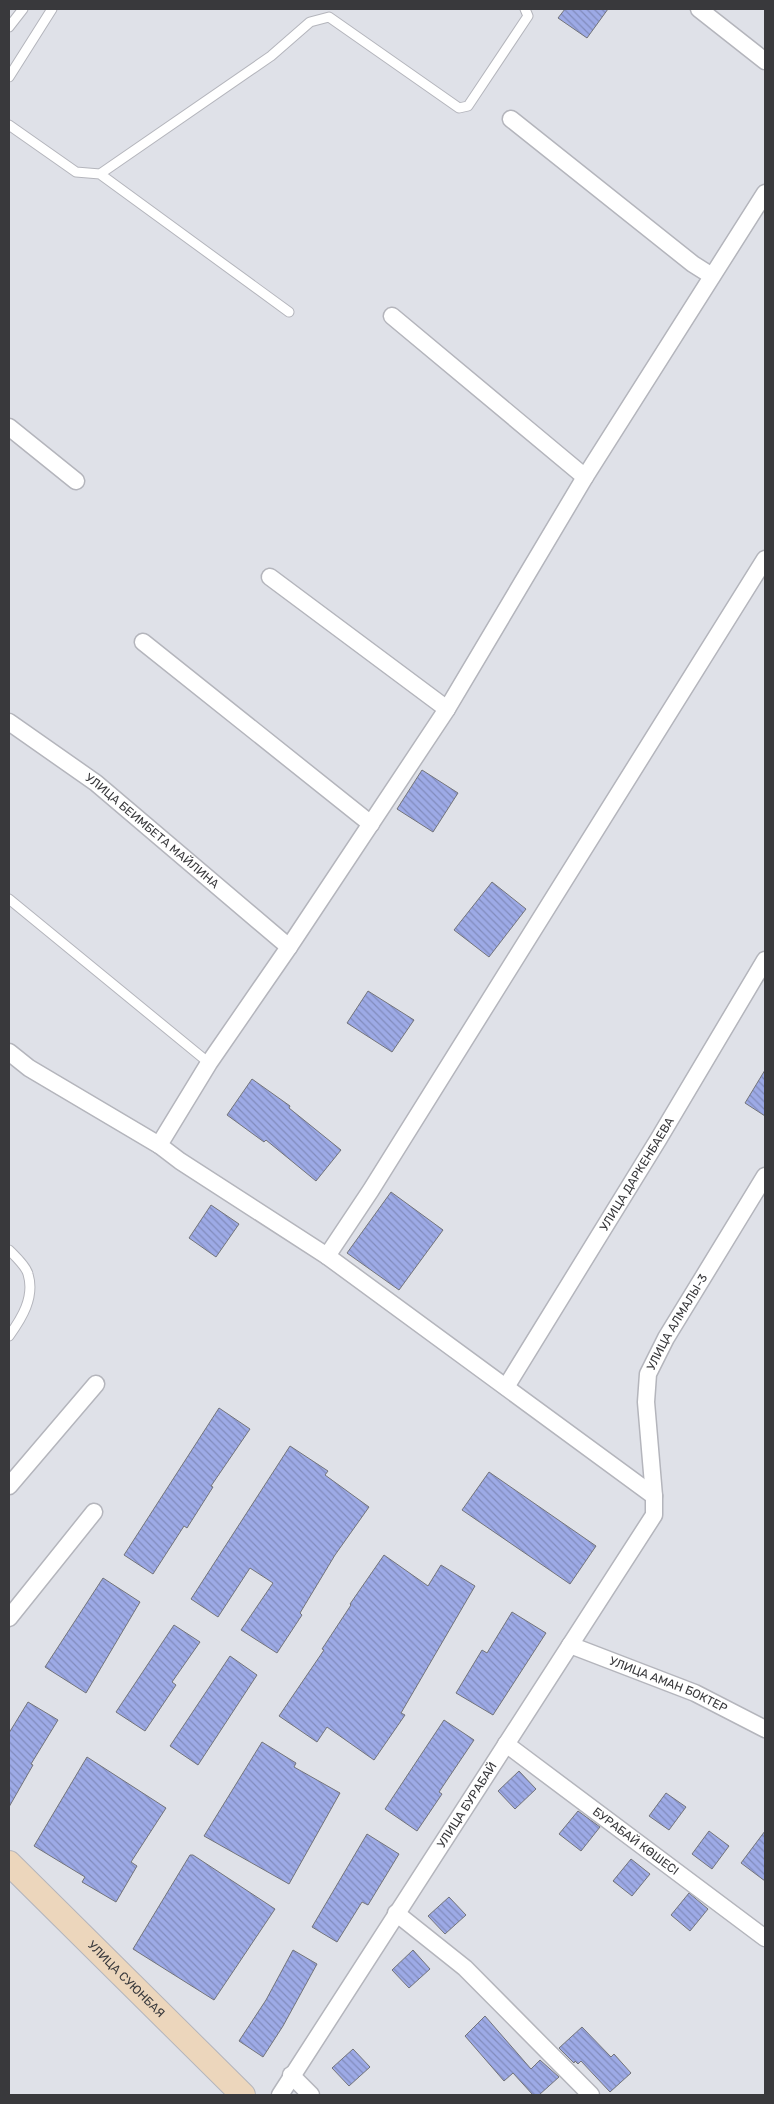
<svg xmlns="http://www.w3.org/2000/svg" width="774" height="2104" font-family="Rubik,sans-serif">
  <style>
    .building { fill: url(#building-back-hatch); stroke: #73747a }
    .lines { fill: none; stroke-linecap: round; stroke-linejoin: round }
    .lane-casing { stroke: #b4b5bc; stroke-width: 11 }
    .street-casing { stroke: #b4b5bc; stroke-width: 19 }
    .secondary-casing { stroke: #b4b5bc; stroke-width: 26 }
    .lane { stroke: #fff; stroke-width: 9 }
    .street { stroke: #fff; stroke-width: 16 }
    .secondary { stroke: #ecd6bc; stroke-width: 24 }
    .labels { text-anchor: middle; stroke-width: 4; stroke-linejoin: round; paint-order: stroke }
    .street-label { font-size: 12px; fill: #39393c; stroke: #eceef5 }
  </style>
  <defs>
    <pattern id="building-back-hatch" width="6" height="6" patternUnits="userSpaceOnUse" patternTransform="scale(1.25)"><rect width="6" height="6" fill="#9daae6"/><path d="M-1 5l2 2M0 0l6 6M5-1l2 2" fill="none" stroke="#818bbc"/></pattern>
  </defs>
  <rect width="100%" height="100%" fill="#dfe1e8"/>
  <!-- building -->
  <path class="building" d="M565,9H608L587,38L558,18Z
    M422,770L458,793L433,832L397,809Z
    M492,882L526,909L489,957L454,930Z
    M368,991L414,1020L392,1052L347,1023Z
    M765,1070V1116L745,1103Z
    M252,1079L290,1106L289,1108L341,1150L316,1181L266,1140L264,1142L227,1115Z
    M391,1192L443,1230L399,1290L347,1253Z
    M211,1205L239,1224L216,1257L189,1238Z
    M219,1408L250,1429L211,1486L213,1487L187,1528L184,1526L153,1574L124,1555Z
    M290,1446L328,1471L325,1475L369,1507L335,1555L300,1613L302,1615L277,1653L241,1630L273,1583L250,1568L218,1617L191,1599Z
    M489,1472L596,1546L570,1584L462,1510Z
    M384,1555L428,1586L441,1565L475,1586L401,1713L405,1715L374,1760L327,1727L317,1742L279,1716L324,1650L322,1649L351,1605L350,1604Z
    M103,1578L140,1602L86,1693L45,1667Z
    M512,1612L546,1633L493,1715L456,1693L482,1650L487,1653Z
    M174,1625L200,1642L172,1682L176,1685L145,1731L116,1712Z
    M230,1656L257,1675L198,1765L170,1746Z
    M28,1702L58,1720L31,1764L33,1765L9,1807V1733Z
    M444,1720L474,1740L439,1792L442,1794L417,1831L385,1809Z
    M262,1742L296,1763L294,1767L340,1793L289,1884L204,1836Z
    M87,1757L166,1808L131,1862L137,1866L116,1902L82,1882L85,1877L34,1846Z
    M519,1771L536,1789L515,1809L498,1791Z
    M666,1793L686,1807L669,1830L649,1816Z
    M578,1811L600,1827L581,1851L559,1834Z
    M709,1831L729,1846L712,1869L692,1854Z
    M765,1831V1881L741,1863Z
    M367,1834L399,1854L368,1905L362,1902L337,1942L312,1927Z
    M190,1855H193L275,1909L214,2000L133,1949Z
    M631,1859L650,1874L632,1896L613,1881Z
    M689,1893L708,1909L690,1931L671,1915Z
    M449,1897L466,1915L445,1934L428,1916Z
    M293,1950L317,1964L283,2026L263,2057L239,2041L266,2000Z
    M413,1950L430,1969L409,1988L392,1970Z
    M485,2016L531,2069L540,2060L559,2077L539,2095H533L513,2073L504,2081L465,2036Z
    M582,2027L611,2057L614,2054L631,2073L610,2092L581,2061L578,2064L575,2061L574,2063L559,2048Z
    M353,2049L370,2067L349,2086L332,2068Z"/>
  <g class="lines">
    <!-- lane casing -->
    <g class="lane-casing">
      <path id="lane" d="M9,27L23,9
        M9,77L52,9
        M9,125L76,172L100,174L271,56L310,22L329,17L459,108L468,106L528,16L525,9
        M100,174L289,312
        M9,899L209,1063
        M9,1250C15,1256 26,1266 28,1274C35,1297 22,1318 9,1336"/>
    </g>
    <!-- street casing -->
    <g class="street-casing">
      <g id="street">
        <path d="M699,9L765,61"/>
        <path d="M511,119L693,264L712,276"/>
        <path d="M392,316L585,477"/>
        <path d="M9,427L76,481"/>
        <path d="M270,577L447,709"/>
        <path d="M143,642L371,824"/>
        <path id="s1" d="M9,722L96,783L289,947"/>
        <path d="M9,1052L29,1068L159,1145"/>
        <path d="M327,1256L371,1190L765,559"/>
        <path id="s2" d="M506,1387L658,1140L765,960"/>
        <path d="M9,1486L96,1384"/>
        <path d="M654,1496L327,1256L180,1161L159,1145L209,1063L289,947L447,709L585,477L765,193"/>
        <path d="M9,1618L94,1512"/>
        <path id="s3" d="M570,1645L695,1693L765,1729"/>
        <path id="s4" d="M506,1744L765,1938"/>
        <path d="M396,1913L465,1968L591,2095"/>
        <path d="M291,2075L311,2095"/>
        <path id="s5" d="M280,2095L654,1515V1496L646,1402L648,1374L666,1338L765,1176"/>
      </g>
    </g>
    <!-- secondary casing -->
    <g class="secondary-casing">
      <g id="secondary">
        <path id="s6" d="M9,1863L243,2095"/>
      </g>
    </g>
    <!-- lane -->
    <use href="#lane" class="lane"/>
    <!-- street -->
    <use href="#street" class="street"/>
    <!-- secondary -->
    <use href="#secondary" class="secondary"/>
  </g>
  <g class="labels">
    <!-- street labels -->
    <g class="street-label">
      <text dy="4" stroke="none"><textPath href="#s1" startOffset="180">УЛИЦА БЕИМБЕТА МАЙЛИНА</textPath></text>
      <text dy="4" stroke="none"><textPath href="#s2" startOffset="250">УЛИЦА ДАРКЕНБАЕВА</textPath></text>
      <text dy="4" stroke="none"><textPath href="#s5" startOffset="891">УЛИЦА АЛМАЛЫ-3</textPath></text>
      <text dy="4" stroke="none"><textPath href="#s3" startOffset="106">УЛИЦА АМАН БОКТЕР</textPath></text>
      <text dy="4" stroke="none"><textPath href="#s5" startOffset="345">УЛИЦА БУРАБАЙ</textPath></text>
      <text dy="4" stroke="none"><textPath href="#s4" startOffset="162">БУРАБАЙ КӨШЕСІ</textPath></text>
      <text dy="4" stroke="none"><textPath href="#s6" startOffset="165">УЛИЦА СУЮНБАЯ</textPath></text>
    </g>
  </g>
  <!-- border -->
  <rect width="774" height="2104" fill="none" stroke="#39393c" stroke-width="20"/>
</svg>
